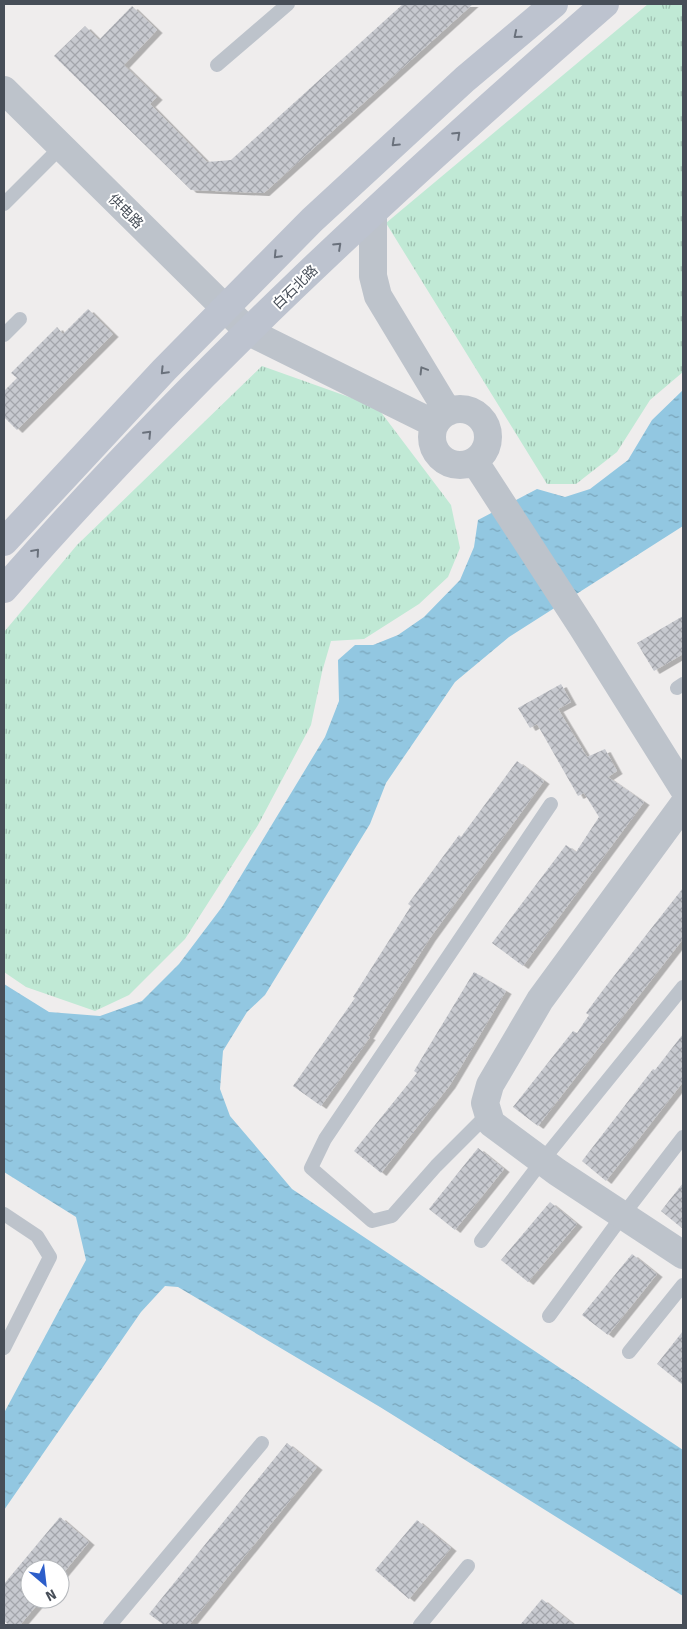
<svg xmlns="http://www.w3.org/2000/svg" width="687" height="1629" font-family="Signika,'Noto Sans SC',sans-serif">
  <style>
    .park { fill: url(#park-tufts) }
    .water { fill: url(#water-ripples) }
    .building { fill: url(#building-cross-hatch); filter: url(#shadow) }
    .lines { fill: none; stroke-linecap: round; stroke-linejoin: round }
    .service { stroke: #bdc3cb; stroke-width: 14 }
    .minor { stroke: #bdc3cb; stroke-width: 28 }
    .secondary { stroke: #bdc3cf; stroke-width: 28 }
    .oneway { stroke: #6a717c }
    .oneway2 { stroke: #6a717a }
    .labels { text-anchor: middle; stroke-width: 4; stroke-linejoin: round; paint-order: stroke }
    .street-label { font-size: 14px; fill: #474e58; stroke: #fff }
  </style>
  <defs>
    <pattern id="park-tufts" width="24" height="20" patternUnits="userSpaceOnUse" patternTransform="scale(1.25)"><rect width="24" height="20" fill="#c0e9d5"/><path d="M3 7l-1-3M5 7V3M7 7l1-3M15 17l-1-3M17 17v-4M19 17l1-3" fill="none" stroke="#9ebfb0"/></pattern>
    <pattern id="water-ripples" width="26" height="14" patternUnits="userSpaceOnUse" patternTransform="scale(1.25)"><rect width="26" height="14" fill="#92c7e1"/><path d="M2 4q2-2 4 0t4 0M15 11q2-2 4 0t4 0" fill="none" stroke="#79a4b9"/></pattern>
    <pattern id="building-cross-hatch" width="8" height="8" patternUnits="userSpaceOnUse" patternTransform="scale(1.25)"><rect width="8" height="8" fill="#c7c9cf"/><path d="M0 0l8 8M0 8l8-8" fill="none" stroke="#a3a5ab"/></pattern>
    <filter id="shadow"><feDropShadow dx="5.5" dy="3" stdDeviation="0" flood-color="#0004"/></filter>
  </defs>
  <rect width="100%" height="100%" fill="#efeded"/>
  <!-- park -->
  <path class="park" d="M648,4H683V372L650,400L617,452L576,484H547L386,223Z
    M262,366L377,407L451,505L460,548L448,577L419,604L364,639L331,641L322,672L311,725L258,825L185,939L129,995L95,1011L26,987L4,972V632L77,545Z"/>
  <!-- water -->
  <path class="water" d="M683,390V526L509,637L455,682L386,783L370,824L265,995L247,1012L223,1051L220,1089L230,1116L292,1189L683,1450V1596L380,1407L178,1287L165,1286L141,1312L4,1510V1413L86,1260L76,1217L4,1172V984L49,1012L100,1016L142,1001L179,964L222,907L325,737L339,701L338,660L355,645H373L398,635L424,617L460,580L474,547L478,520L537,489L565,497L590,489L628,460L652,420Z"/>
  <!-- building -->
  <path class="building" d="M403,4H473L264,193L191,190L54,56L85,26L99,40L132,6L157,30L124,65L157,97L150,104L207,162L231,160Z
    M88,309L113,334L17,430L4,417V391L17,378L11,373L57,327L63,334Z
    M683,616V654L654,671L637,643Z
    M561,684L571,702L558,709L587,757L605,749L617,771L608,777L644,802L523,966L492,943L566,845L576,852L599,817L584,793L578,796L537,724L530,728L518,708Z
    M517,761L544,781L430,938L368,1036L370,1037L321,1106L293,1086L355,998L353,997L411,906L408,904L459,835L461,837Z
    M683,888V939L538,1126L513,1107L573,1031L577,1033L589,1015L586,1013L603,990Z
    M474,972L506,991L450,1085L381,1173L354,1151L417,1073L414,1071Z
    M683,1034V1082L606,1181L582,1161L653,1069L655,1070Z
    M478,1148L504,1169L455,1230L429,1209Z
    M683,1183V1229L661,1211Z
    M550,1202L577,1224L528,1282L501,1260Z
    M632,1254L657,1274L608,1335L582,1315Z
    M683,1331V1385L657,1364Z
    M287,1443L317,1467L189,1625H164L149,1614Z
    M60,1517L89,1542L60,1577V1569H30V1599H42L20,1625H9L4,1621V1584Z
    M417,1520L451,1548L409,1599L375,1570Z
    M542,1599L574,1625H520Z"/>
  <g class="lines">
    <!-- service -->
    <path class="service" d="M217,65L288,4
      M4,204L61,147
      M4,335L20,319
      M677,688L683,684
      M488,1114L436,1166L392,1216L372,1221L311,1168L325,1139L551,804
      M4,1214L37,1236L50,1257L4,1348
      M481,1241L542,1161L683,987
      M549,1316L623,1215L683,1137
      M629,1352L683,1285
      M110,1625L262,1443
      M420,1625L468,1566"/>
    <!-- minor -->
    <path class="minor" d="M4,90L249,332L435,424
      M373,213V276L378,296L448,412
      M432 437a28 28 0 1 1 56 0a28 28 0 1 1-56 0Z
      M475,462L582,627L683,788
      M683,805L540,1000L490,1085L485,1103L491,1123L557,1172L683,1255"/>
    <!-- secondary -->
    <path class="secondary" d="M4,542L164,370L312,220L465,79L554,4
      M4,589C188,378 395,187 605,4"/>
  </g>
  <!-- one-way arrows -->
  <defs><path id="oneway-chevron" d="M-2-3.5L2.5 0L-2 3.5" fill="none" stroke-width="1.6" stroke-linecap="round" stroke-linejoin="round" transform="scale(1.25)"/></defs>
  <g class="oneway">
    <use href="#oneway-chevron" transform="translate(517 35) rotate(140)"/>
    <use href="#oneway-chevron" transform="translate(457 135) rotate(-43)"/>
    <use href="#oneway-chevron" transform="translate(395 143) rotate(137)"/>
    <use href="#oneway-chevron" transform="translate(338 246) rotate(-43)"/>
    <use href="#oneway-chevron" transform="translate(277 255) rotate(134)"/>
    <use href="#oneway-chevron" transform="translate(164 371) rotate(134)"/>
    <use href="#oneway-chevron" transform="translate(148 434) rotate(-46)"/>
    <use href="#oneway-chevron" transform="translate(36 552) rotate(-49)"/>
  </g>
  <use class="oneway2" href="#oneway-chevron" transform="translate(423 370) rotate(-121)"/>
  <g class="labels">
    <!-- street labels -->
    <g class="street-label">
      <text transform="translate(126 211) rotate(45)" y="5">供电路</text>
      <text transform="translate(295 287) rotate(-44)" y="5">白石北路</text>
    </g>
  </g>
  <!-- border -->
  <rect width="687" height="1629" fill="none" stroke="#474e58" stroke-width="10"/>
  <!-- north arrow -->
  <g transform="translate(45 1584) rotate(152)"><circle r="24" fill="#ffffff" stroke="#b5b8bc"/>
  <path d="M0-4L9 19L0 12L-9 19Z" fill="#2d5eca"/>
  <text y="-8" font-size="14" font-weight="bold" text-anchor="middle" fill="#474e58">N</text>
  </g>
</svg>
